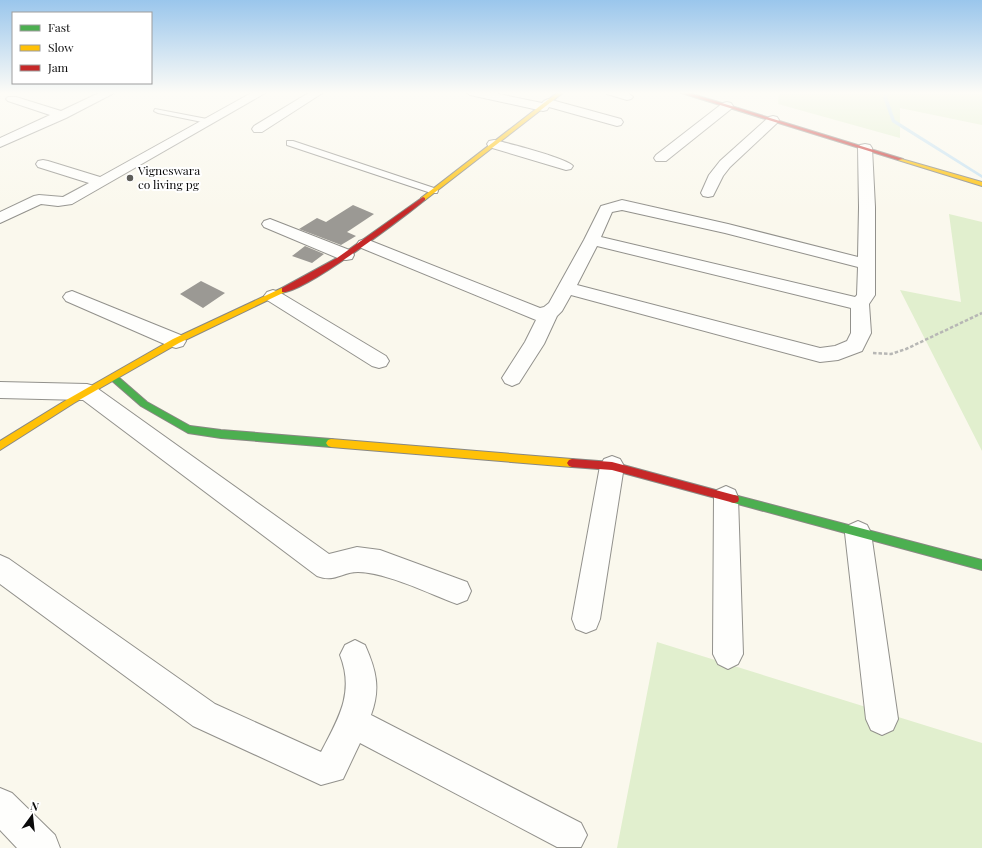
<svg xmlns="http://www.w3.org/2000/svg" width="982" height="848" font-family="'Playfair Display',serif">
  <style>
    .green { fill: #e1efce }
    .lines { fill: none; stroke-linecap: round; stroke-linejoin: round }
    .stream { fill: #c5e1f2; fill-rule: evenodd }
    .building { fill: #9b9994 }
    .lane-casing { stroke: #92918c; stroke-width: 2 }
    .street-casing { stroke: #92918c; stroke-width: 2 }
    .fast-casing { stroke: #898883; stroke-width: 2 }
    .slow-casing { stroke: #898883; stroke-width: 2 }
    .jam-casing { stroke: #898883; stroke-width: 2 }
    .path { stroke: #b7b7b5; stroke-width: 2.5; stroke-dasharray: 3.5 2; stroke-linecap: butt }
    .lane { fill: #fefefc; fill-rule: evenodd }
    .street { fill: #fefefc; fill-rule: evenodd }
    .fast { fill: #4caf50; fill-rule: evenodd }
    .slow { fill: #ffc107; fill-rule: evenodd }
    .jam { fill: #c62828; fill-rule: evenodd }
    .poi-dot { fill: #5e5d59; stroke: #fff; stroke-width: 1.5 }
    .labels { text-anchor: middle; stroke-width: 4; stroke-linejoin: round; paint-order: stroke }
    .far-poi-label { font-size: 12px; fill: #0a0a0a; stroke: #fff; text-anchor: start }
  </style>
  <rect width="100%" height="100%" fill="#faf8ed"/>
  <!-- green -->
  <path class="green" d="M779,92H982V125L900,108V138L778,104Z
    M949,214L982,222V451L900,290L961,302Z
    M657,642L982,743V848H617Z"/>
  <g class="lines">
    <!-- stream -->
    <path class="stream" d="M886,92H890L887,97L895,120L982,175V178L892,122L883,97Z"/>
  </g>
  <!-- building -->
  <path class="building" d="M353,205L374,214L347,232L356,236L341,245L299,229L317,218L326,222Z
    M305,246L324,254L312,263L292,256Z
    M201,281L225,293L203,308L180,294Z"/>
  <g class="lines">
    <!-- lane casing -->
    <g class="lane-casing">
      <path id="lane" d="M155,109L207,119L211,121L207,123L158,113L154,111Z
        M287,141H293L437,189L438,191L437,193H431L287,145Z"/>
    </g>
    <!-- street casing -->
    <g class="street-casing">
      <path id="street" d="M101,92H116L66,118L0,147V138L50,115L8,101L6,99L8,97H16L61,111Z
        M253,92H267L72,204L58,206L41,204L0,223V212L34,196L39,195L63,197L89,183L38,167L36,164L38,161L43,160L48,161L100,177Z
        M310,92H324L262,132H254L252,129L254,126Z
        M465,92H489L542,103L544,101L548,99L621,119L623,122L621,125L617,126L549,107L547,110L543,111L470,95Z
        M606,92C614,92 627,90 633,97L631,99L627,100L607,94Z
        M727,102L731,103L733,106L731,109L666,161H656L654,158L656,155L723,103Z
        M773,116L777,117L779,120L777,123L730,167L723,176L713,196L708,197L703,196L701,193L709,175L720,161L769,117Z
        M494,140C507,143 567,158 573,166L571,169L566,170L489,147L487,144L489,141Z
        M865,144L870,145L872,148L875,207V295L869,304L871,333L862,351L838,360L820,362L571,295L562,311L557,316L544,344L519,383L512,386L505,383L502,378L525,342L536,320L359,247L357,244L359,241L365,239L371,241L540,308L544,307L549,303L584,240L601,206L622,200L728,224L858,257L859,207L858,148L860,145ZM622,210L725,233L858,267L857,295L855,297L601,237L612,212ZM597,246L851,308V333L847,341L835,346L820,348L577,285Z
        M270,219L352,251L354,255L352,259L346,260L340,259L264,227L262,224L264,221Z
        M273,290L279,292L386,356L389,361L386,366L379,368L372,366L267,300L264,296L267,292Z
        M72,291L183,336L186,341L183,346L176,348L169,346L66,301L63,297L66,293Z
        M0,382L87,384L94,386L329,554L357,547L380,550L467,582L471,591L467,600L457,604C430,594 385,572 358,572C341,572 335,583 317,576L83,400L0,398Z
        M612,456L620,459L624,466L600,619L596,629L586,633L576,629L572,619L600,466L604,459Z
        M726,486L735,490L738,497L743,654L738,664L728,669L718,664L713,654L714,497L717,490Z
        M858,521L867,525L871,533L898,719L893,730L882,735L871,730L866,719L845,533L849,525Z
        M0,555L9,559L215,704L321,752C338,719 355,693 340,655L345,645L355,640L365,645C376,670 381,688 371,715L581,823L587,835L581,847H557L360,743L343,779L321,785L193,726L0,584Z
        M0,788L12,793L55,835L60,848H17L0,830Z"/>
    </g>
    <!-- fast casing -->
    <g class="fast-casing">
      <path id="fast" d="M113,374L116,375L147,402L190,426L221,430L331,439L334,440L336,443L334,446L331,447L221,438L188,433L141,406L110,379L109,377Z
        M734,495L982,560V570L734,503L730,502L729,499L730,496Z"/>
    </g>
    <!-- slow casing -->
    <g class="slow-casing">
      <path id="slow" d="M558,92H564L425,200H421V198Z
        M898,158L982,182V186L898,160Z
        M282,288H285L289,290L179,343L74,403L0,450V441L68,399L173,339Z
        M331,439L572,459L575,460L577,463L575,466L572,467L331,447L328,446L326,443L328,440Z"/>
    </g>
    <!-- jam casing -->
    <g class="jam-casing">
      <path id="jam" d="M678,92H686L903,159L898,160Z
        M423,197L425,198V200C405,216 302,295 282,292V288L337,258Z
        M572,459L612,462L734,495L738,496L739,499L738,502L734,503L612,470L572,467L569,466L567,463L569,460Z"/>
    </g>
    <!-- path -->
    <path class="path" d="M873,353L891,354L906,349L982,313"/>
    <!-- lane -->
    <use href="#lane" class="lane"/>
    <!-- street -->
    <use href="#street" class="street"/>
    <!-- fast -->
    <use href="#fast" class="fast"/>
    <!-- slow -->
    <use href="#slow" class="slow"/>
    <!-- jam -->
    <use href="#jam" class="jam"/>
  </g>
  <!-- sky -->
  <linearGradient id="sky" x2="0" y2="1"><stop stop-color="#9ac6ec"/><stop offset="0.44" stop-color="#fdfcf7"/><stop offset="1" stop-color="#fdfcf7" stop-opacity="0"/></linearGradient>
  <rect width="982" height="211" fill="url(#sky)"/>
  <!-- markers -->
  <circle class="poi-dot" cx="130" cy="178" r="4"/>
  <g class="labels">
    <!-- far-poi labels -->
    <g class="far-poi-label">
      <text x="138" y="175">Vigneswara<tspan x="138" dy="14">co living pg</tspan></text>
    </g>
  </g>
  <!-- legend -->
  <rect x="12" y="12" width="140" height="72" fill="#ffffff" stroke="#9d9d9d"/>
  <rect x="20" y="25" width="20" height="6" fill="#4caf50" stroke="#9d9d9d"/>
  <text x="48" y="32" font-size="12" fill="#0a0a0a">Fast</text>
  <rect x="20" y="45" width="20" height="6" fill="#ffc107" stroke="#9d9d9d"/>
  <text x="48" y="52" font-size="12" fill="#0a0a0a">Slow</text>
  <rect x="20" y="65" width="20" height="6" fill="#c62828" stroke="#9d9d9d"/>
  <text x="48" y="72" font-size="12" fill="#0a0a0a">Jam</text>
  <!-- north arrow -->
  <g transform="translate(32 816) rotate(15)" stroke="#ffffff" stroke-width="3" paint-order="stroke">
  <path d="M0-3L7 15L0 10L-7 15Z" fill="#0a0a0a"/>
  <text y="-6" font-size="11" font-weight="bold" text-anchor="middle" fill="#0a0a0a">N</text>
  </g>
</svg>
